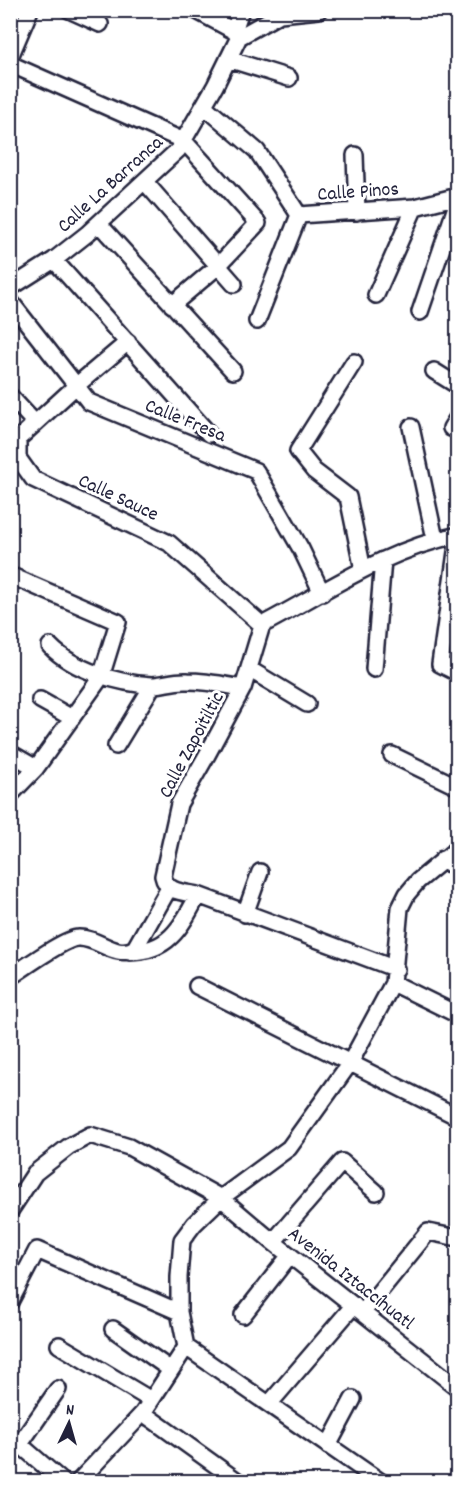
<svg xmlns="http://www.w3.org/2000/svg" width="468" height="1492" font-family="Dekko,sans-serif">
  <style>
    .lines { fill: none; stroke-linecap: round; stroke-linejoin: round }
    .minor-casing { stroke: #22223b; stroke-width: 20 }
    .minor { stroke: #fff; stroke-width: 15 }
    .labels { text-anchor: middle; stroke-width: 6; stroke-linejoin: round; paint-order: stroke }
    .street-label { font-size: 20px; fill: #22223b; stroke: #fff }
  </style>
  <rect width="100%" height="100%" fill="#fff"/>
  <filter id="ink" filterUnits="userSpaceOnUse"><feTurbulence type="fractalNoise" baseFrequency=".0167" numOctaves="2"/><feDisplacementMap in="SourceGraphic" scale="12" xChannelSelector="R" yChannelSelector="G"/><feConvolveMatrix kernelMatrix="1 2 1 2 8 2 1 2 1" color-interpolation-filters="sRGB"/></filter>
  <g filter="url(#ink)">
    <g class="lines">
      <!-- minor casing -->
      <g class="minor-casing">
        <path id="minor" d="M69,10L100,24
          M195,10L234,31L239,37
          M234,31L241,10
          M10,57L30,10
          M228,59L289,78
          M10,64L184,141L258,223L218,266L172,305
          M204,106L257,151L299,215
          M355,155L357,212
          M145,182L234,284
          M299,215L415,207L458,196
          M99,224L233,371
          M54,260L209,434
          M10,288L54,260L87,234L178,150L215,86L239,37L280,14L319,10
          M376,295L415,207
          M10,301L89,402L256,471L301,549L322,593
          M420,312L458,201
          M257,321L299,215
          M128,342L77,385L18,439V458L33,479L169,543L262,625
          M354,362L298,451L314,471L348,497L363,570
          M434,371L458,386
          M10,396L35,423
          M411,427L435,539
          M451,428L458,417
          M458,538L440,664L458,673
          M10,582L14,577L118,622L101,677L36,768L10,795
          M262,625C325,592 387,549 458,535
          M50,646C73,670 119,684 152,685C163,685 174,680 188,681C206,681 225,685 243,688
          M249,669L307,704
          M374,669L383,560
          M40,700L72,718
          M116,746L153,685
          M10,753L36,768
          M392,755L458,787
          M443,859L458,870
          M198,895C183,892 166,892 163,876L179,804L207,755L243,688L262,625
          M245,914L260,872
          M129,952C169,952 181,927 198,895L396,969
          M10,977C24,968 65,938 78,938C98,937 116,960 135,948L169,888
          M393,983L458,1015
          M197,986L458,1117
          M10,1211L35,1173L68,1147L90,1135L129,1147L221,1198L273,1242L458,1388
          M273,1242L342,1162L376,1192
          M10,1302L37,1250L179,1312
          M363,1312L428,1232L458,1238
          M243,1315L290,1255
          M113,1329L171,1370
          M59,1345L151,1400
          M270,1403L354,1305
          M143,1413L239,1482
          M10,1436L63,1482
          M20,1444L58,1389
          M328,1446L353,1399
          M78,1482L143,1413L186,1347
          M381,1482L186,1347L179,1312V1277L182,1240L194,1224L221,1198L289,1148L350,1063L393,983L400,908L407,894L418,881L458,848"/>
      </g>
      <!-- minor -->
      <use href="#minor" class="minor"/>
    </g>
  </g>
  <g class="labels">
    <!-- street labels -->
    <g class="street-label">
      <text transform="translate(109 183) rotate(-42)" y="7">Calle La Barranca</text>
      <text transform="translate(358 190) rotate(-4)" y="7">Calle Pinos</text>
      <text transform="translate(186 419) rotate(22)" y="7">Calle Fresa</text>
      <text transform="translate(119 496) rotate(25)" y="7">Calle Sauce</text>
      <text transform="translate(190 744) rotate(-62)" y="7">Calle Zapoitiltic</text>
      <text transform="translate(352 1277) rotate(38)" y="7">Avenida Iztaccíhuatl</text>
    </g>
  </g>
  <!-- margin -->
  <rect width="468" height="1492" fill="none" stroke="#fff" stroke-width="36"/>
  <rect x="18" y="18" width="432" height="1456" fill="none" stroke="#22223b" stroke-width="2" filter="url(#ink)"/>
  <!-- north arrow -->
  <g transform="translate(69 1423) rotate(5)" stroke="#ffffff" stroke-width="4.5" paint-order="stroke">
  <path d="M0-4.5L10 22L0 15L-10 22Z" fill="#22223b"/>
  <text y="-9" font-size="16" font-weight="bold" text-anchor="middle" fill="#22223b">N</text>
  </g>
</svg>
